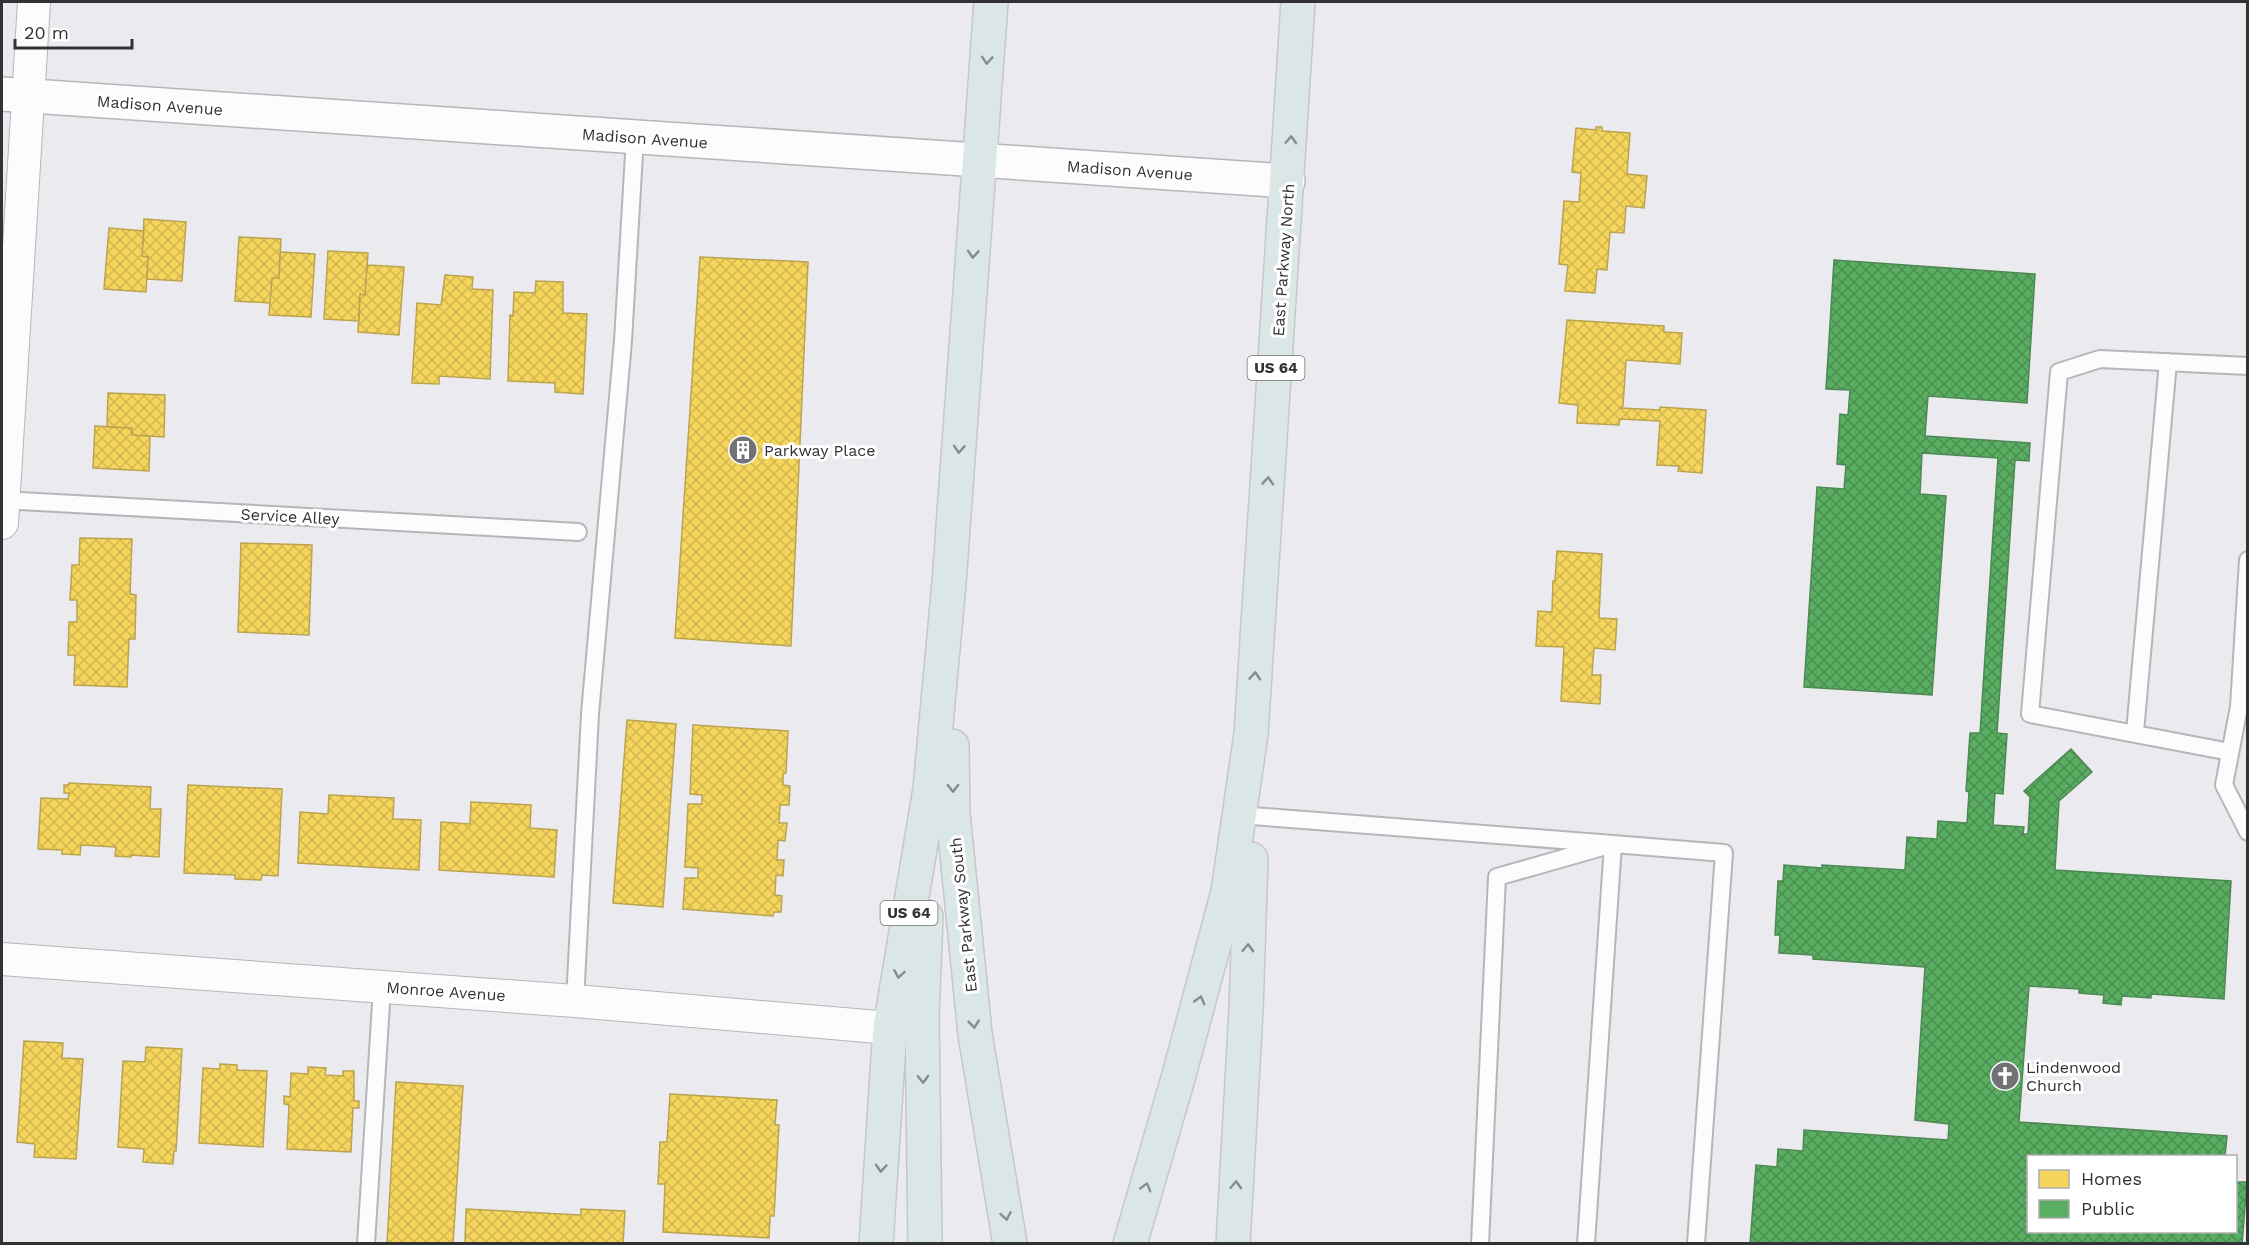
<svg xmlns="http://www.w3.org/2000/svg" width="2249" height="1245" font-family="'Work Sans',sans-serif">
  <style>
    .homes { fill: url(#homes-cross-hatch); stroke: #bba450; stroke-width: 1.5 }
    .public { fill: url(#public-cross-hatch); stroke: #4e8854; stroke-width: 1.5 }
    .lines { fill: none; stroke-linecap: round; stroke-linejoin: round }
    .lane-casing { stroke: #b6b6ba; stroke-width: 20 }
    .street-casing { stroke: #b6b6ba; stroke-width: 34 }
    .secondary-casing { stroke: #b6b6ba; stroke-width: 36 }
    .primary-casing { stroke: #c7c7c9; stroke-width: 36 }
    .lane { stroke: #fcfcfd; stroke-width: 16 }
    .street { stroke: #fcfcfd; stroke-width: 32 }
    .secondary { stroke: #fcfcfd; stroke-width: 33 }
    .primary { stroke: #dbe7e6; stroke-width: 33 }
    .oneway { stroke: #868c8e }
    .labels { text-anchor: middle; stroke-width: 6; stroke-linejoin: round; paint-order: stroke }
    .shield { fill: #fff; stroke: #706f72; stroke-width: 1.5 }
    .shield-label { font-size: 15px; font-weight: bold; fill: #323135 }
    .street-label { font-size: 16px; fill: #323135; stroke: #fff }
    .poi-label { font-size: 16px; fill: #323135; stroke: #fff; text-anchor: start }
  </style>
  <defs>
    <pattern id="homes-cross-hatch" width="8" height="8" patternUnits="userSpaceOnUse" patternTransform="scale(1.5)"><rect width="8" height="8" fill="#f6d55c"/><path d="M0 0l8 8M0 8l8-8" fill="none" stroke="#d3b751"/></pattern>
    <pattern id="public-cross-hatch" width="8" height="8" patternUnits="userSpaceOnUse" patternTransform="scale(1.5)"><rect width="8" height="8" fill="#5aae61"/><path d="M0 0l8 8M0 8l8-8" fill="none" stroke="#4b8e51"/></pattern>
  </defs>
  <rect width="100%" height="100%" fill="#eaeaef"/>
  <!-- homes -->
  <path class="homes" d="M1596,127H1602V131L1630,133L1627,174L1647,176L1644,208L1626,206L1624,233L1610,232L1607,270L1597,269L1595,293L1565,291L1568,265L1559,264L1564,201L1579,202L1581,173L1572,172L1576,128L1596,130Z
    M144,219L186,222L182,281L147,279L148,257L142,256Z
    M109,228L144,231L142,256L148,257L146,292L104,289Z
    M239,237L281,239L279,278H272L270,303L235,301Z
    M328,251L368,253L365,295L360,294L359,321L324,319Z
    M280,252L315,254L311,317L269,315L272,278H279Z
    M700,257L808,262L791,646L675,638Z
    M367,265L404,267L399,335L358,332L360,294L365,295Z
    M445,275L473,277L472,289L493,290L490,379L439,376V384L412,383L417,303L441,305Z
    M536,281L563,282V313L587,314L583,394L555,392V383L508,381L510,315L513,316L514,292L535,293Z
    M1567,320L1664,326V332L1682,333L1680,364L1626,360L1623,406L1621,408L1660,410V407L1706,410L1702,473L1678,471L1679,466L1657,465L1660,421L1620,419L1619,425L1577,423L1578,405L1559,403Z
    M108,393L165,395L164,437L132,435V428L107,427Z
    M95,426L132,428V435L150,436L149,471L93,468Z
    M80,538L132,539L130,594L136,595L135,639H129L127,687L74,685L75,655H68L69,622H77V600H70L72,565H79Z
    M241,543L312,545L309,635L238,632Z
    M1557,551L1602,554L1599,618L1617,619L1615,650L1594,648L1592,675H1601L1600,704L1561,701L1564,647L1536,646L1538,611L1552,612L1553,581H1555Z
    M627,720L676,724L663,907L613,903Z
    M693,725L788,731L786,773L783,774V785L790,786L789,805H780L779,823H787L785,841L778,840L777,860H784L783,876L776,875L775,895L782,896L781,912H774L773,916L683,909L685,878H698V868L685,867L688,804H702V795L690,794Z
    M69,783L151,787L150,809H161L159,857L131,855V857L115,856L116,847L81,845L80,855L62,854V850L38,849L41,798L68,799L69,793H64V785H69Z
    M188,785L282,789L278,876L262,875L261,880L235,879V875L184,873Z
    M329,795L394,798L393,819L421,820L419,870L298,863L300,812L328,814Z
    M471,802L531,805L530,828L557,830L554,877L439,870L441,822L470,824Z
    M24,1041L63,1043L62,1058L83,1059L76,1159L34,1157L35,1144L17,1142Z
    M146,1047L182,1049L176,1151H174L173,1164L143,1162L144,1149L118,1147L123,1061L145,1062Z
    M220,1064L237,1065V1070L267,1071L263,1147L199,1143L203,1068L220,1069Z
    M308,1067L326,1068L325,1075L343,1076V1071H354V1101H359V1108H353L351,1152L287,1149L289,1105L284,1104V1096L290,1097L291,1073L308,1074Z
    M396,1082L463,1086L453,1244H387Z
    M670,1094L777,1100L775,1125H779L774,1216H770L769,1238L663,1232L665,1184H658L660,1142H667Z
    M466,1209L581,1215V1209L625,1211L623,1244H465Z"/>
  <!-- public -->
  <path class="public" d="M1834,260L2035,274L2027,403L1928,396L1925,436L2030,443L2029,461L2015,460L1997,733L2007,734L2003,794L1995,793L1993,825L2024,827L2023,834H2028L2030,797L2024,791L2071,749L2092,772L2059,801L2055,870L2231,881L2224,999L2151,994V998L2122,996L2121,1005L2103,1003L2104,995L2079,993V989L2029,986L2019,1122L2227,1136L2225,1156H2028V1232H2236V1182H2247L2242,1244H1750L1756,1165L1777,1167L1778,1149L1803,1151L1804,1130L1948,1140L1949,1124L1915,1120L1925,967L1813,959V955L1779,953L1780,935H1775L1778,881H1783L1784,865L1822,868V865L1905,870L1907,837L1937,839L1938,821L1967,823L1969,792L1966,791L1970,733H1980L1998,458L1922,453L1920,494L1946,496L1932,695L1804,687L1817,487L1844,489L1846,465L1837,464L1840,414L1848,415L1850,390L1826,389Z"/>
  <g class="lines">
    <!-- lane casing -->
    <g class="lane-casing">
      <path id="lane" d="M2,500L578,532
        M2248,560L2239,707L2224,785L2248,832
        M2135,732L2168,362
        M2230,752L2030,714L2059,372L2100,359L2248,366
        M1252,816L1613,844L1497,877L1480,1244
        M575,1001L590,714L623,341L635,137
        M366,1244L382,987
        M1586,1244L1613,844L1724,853L1696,1244"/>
    </g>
    <!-- street casing -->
    <g class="street-casing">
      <path id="street" d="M2,523L34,2
        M2,959L575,1001L890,1028"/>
    </g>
    <!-- secondary casing -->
    <g class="secondary-casing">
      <path id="secondary" d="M2,94L1288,181"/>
    </g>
    <!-- primary casing -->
    <g class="primary-casing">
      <path id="primary" d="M952,746L953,814L975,1034L1010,1244
        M876,1244L890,1028L930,789L949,583L991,2
        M925,1244L922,1013L926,917
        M1130,1244L1179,1075L1228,892L1251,734L1298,2
        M1233,1244L1246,1010L1251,859"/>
    </g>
    <!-- lane -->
    <use href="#lane" class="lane"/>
    <!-- street -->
    <use href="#street" class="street"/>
    <!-- secondary -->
    <use href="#secondary" class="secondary"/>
    <!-- primary -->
    <use href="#primary" class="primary"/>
  </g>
  <!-- one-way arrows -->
  <defs><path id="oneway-chevron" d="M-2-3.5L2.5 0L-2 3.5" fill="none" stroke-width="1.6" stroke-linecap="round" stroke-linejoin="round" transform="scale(1.5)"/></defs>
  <g class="oneway">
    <use href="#oneway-chevron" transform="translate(987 60) rotate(94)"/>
    <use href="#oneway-chevron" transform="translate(1291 140) rotate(-87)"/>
    <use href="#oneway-chevron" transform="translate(973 254) rotate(94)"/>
    <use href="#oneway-chevron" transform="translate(959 449) rotate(94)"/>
    <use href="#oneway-chevron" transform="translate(1268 481) rotate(-86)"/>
    <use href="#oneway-chevron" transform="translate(1255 676) rotate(-86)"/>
    <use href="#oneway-chevron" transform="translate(953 788) rotate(89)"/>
    <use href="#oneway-chevron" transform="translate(1248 948) rotate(-88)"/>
    <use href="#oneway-chevron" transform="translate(899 974) rotate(100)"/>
    <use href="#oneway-chevron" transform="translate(1200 1000) rotate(-75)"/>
    <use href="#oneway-chevron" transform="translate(974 1024) rotate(84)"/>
    <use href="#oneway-chevron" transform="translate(923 1079) rotate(89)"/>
    <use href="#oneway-chevron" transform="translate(881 1168) rotate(94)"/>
    <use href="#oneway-chevron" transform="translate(1236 1185) rotate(-87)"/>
    <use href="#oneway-chevron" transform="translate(1146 1187) rotate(-74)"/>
    <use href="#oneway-chevron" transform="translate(1006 1216) rotate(80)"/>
  </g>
  <!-- icons -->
  <defs>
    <g id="building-disc" transform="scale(1.5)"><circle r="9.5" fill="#727276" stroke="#fff"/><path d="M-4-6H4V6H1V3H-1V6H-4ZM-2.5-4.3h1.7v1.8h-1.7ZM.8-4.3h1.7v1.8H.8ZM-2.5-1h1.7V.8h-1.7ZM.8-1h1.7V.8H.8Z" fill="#fff"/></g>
    <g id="church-disc" transform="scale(1.5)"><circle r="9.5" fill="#727276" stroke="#fff"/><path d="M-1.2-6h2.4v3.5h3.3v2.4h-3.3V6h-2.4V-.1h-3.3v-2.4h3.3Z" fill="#fff"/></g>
  </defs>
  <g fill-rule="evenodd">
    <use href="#building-disc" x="743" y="450"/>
    <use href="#church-disc" x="2005" y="1076"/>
  </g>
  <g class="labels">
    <!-- shield labels -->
    <g class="shield">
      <rect x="1247.5" y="356" width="57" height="24" rx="4.5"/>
      <rect x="880.5" y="901" width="57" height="24" rx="4.5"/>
    </g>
    <g class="shield-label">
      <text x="1276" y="373">US 64</text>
      <text x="909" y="918">US 64</text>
    </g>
    <!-- street labels -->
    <g class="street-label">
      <text transform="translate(160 105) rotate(4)" y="6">Madison Avenue</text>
      <text transform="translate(645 138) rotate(4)" y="6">Madison Avenue</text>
      <text transform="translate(1130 170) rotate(4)" y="6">Madison Avenue</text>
      <text transform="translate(1283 260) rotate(-86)" y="6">East Parkway North</text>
      <text transform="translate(290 516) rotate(3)" y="6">Service Alley</text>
      <text transform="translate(963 915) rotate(-96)" y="6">East Parkway South</text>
      <text transform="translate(446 991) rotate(4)" y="6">Monroe Avenue</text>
    </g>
    <!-- poi labels -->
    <g class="poi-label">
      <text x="764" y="456">Parkway Place</text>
      <text x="2026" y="1073">Lindenwood<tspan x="2026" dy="18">Church</tspan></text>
    </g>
  </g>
  <!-- border -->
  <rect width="2249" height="1245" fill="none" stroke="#323135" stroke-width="6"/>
  <!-- legend -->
  <rect x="2027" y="1155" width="210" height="78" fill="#ffffff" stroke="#adadae" stroke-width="1.5"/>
  <rect x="2039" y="1170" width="30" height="18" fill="#f6d55c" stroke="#adadae" stroke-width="1.5"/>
  <text x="2081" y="1185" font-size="18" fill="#323135">Homes</text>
  <rect x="2039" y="1200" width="30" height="18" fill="#5aae61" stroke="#adadae" stroke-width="1.5"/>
  <text x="2081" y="1215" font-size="18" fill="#323135">Public</text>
  <!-- scale -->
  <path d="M15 39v9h117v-9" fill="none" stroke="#323135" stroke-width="3"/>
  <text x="24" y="39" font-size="18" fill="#323135" stroke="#ffffff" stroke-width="4.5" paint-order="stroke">20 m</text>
</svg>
